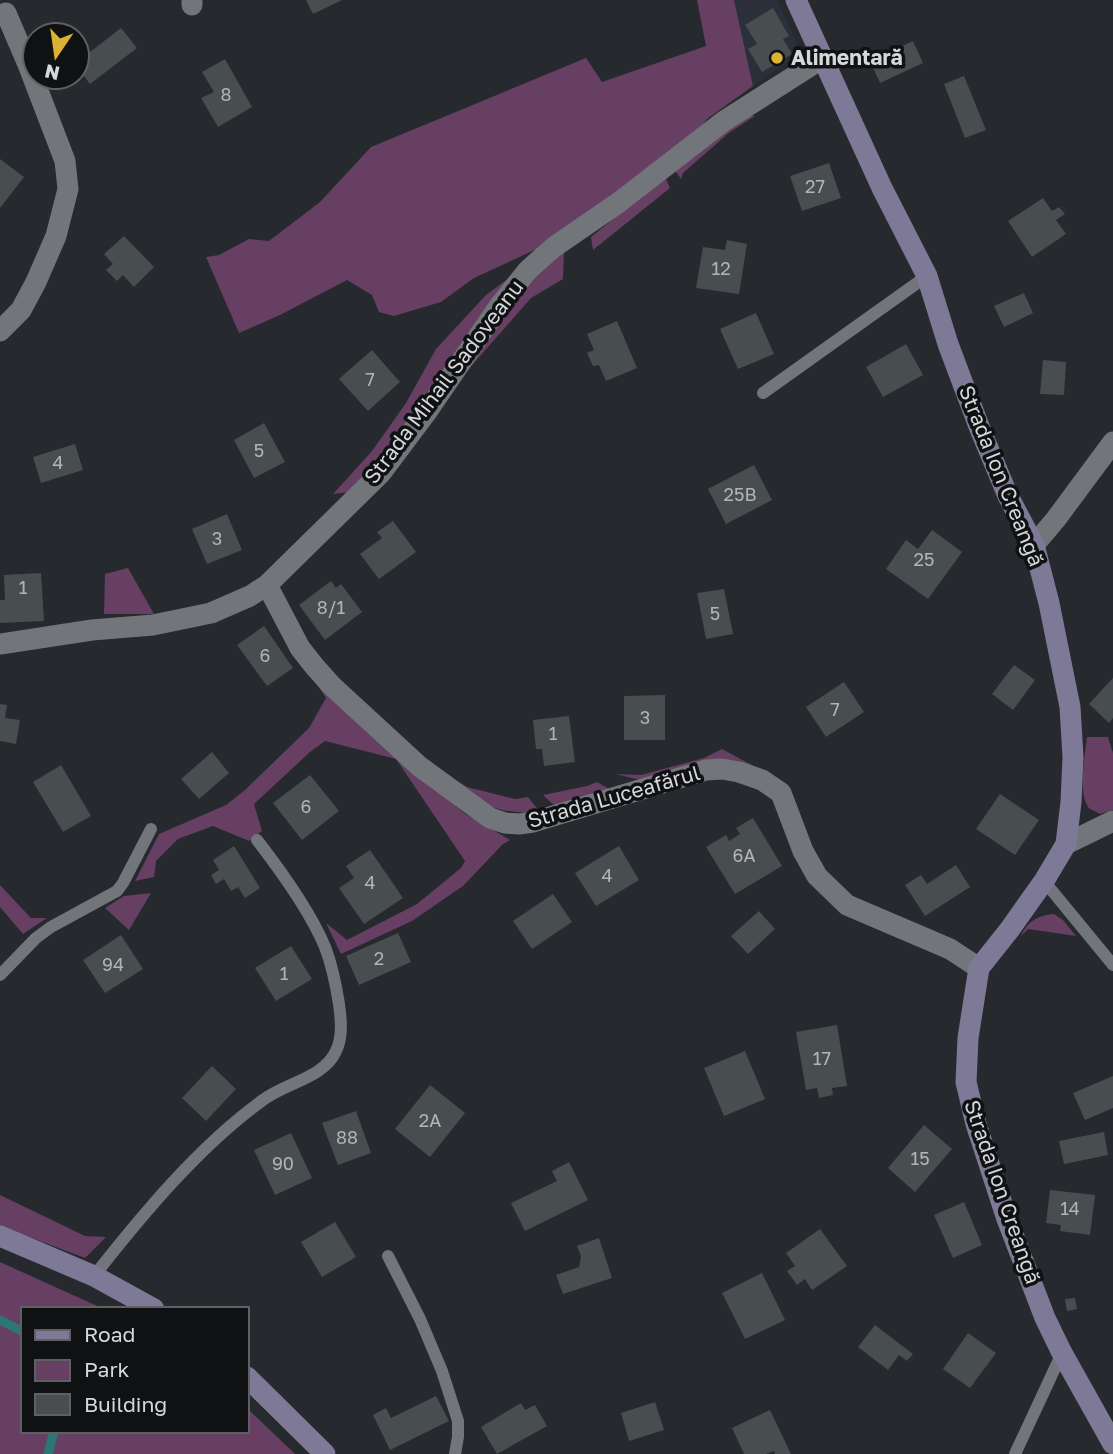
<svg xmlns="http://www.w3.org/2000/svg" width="1113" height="1454" font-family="'Golos Text',sans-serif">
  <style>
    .built { fill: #2a2f39 }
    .green { fill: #663f62 }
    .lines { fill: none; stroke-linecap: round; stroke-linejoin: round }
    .stream { stroke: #2b7775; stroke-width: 9 }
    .building { fill: #484d50 }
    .lane { stroke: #72757a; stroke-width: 12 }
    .street { stroke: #72757a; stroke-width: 21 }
    .secondary { stroke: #7e7996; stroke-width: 21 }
    .poi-dot { fill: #dbb233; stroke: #101113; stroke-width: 2.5 }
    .labels { text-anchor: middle; stroke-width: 7; stroke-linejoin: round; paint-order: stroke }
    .number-label { font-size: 18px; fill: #b2b4b8 }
    .poi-label { font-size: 21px; font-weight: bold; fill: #d5d7da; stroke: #101113; text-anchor: start }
    .street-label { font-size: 21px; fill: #d5d7da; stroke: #101113 }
  </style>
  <rect width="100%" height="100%" fill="#26292d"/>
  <!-- built -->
  <path class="built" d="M734,0H777L797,42L795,57L753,86Z"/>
  <!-- green -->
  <path class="green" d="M697,0H734L753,86L707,119L698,131L593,213L539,248L474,278L441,302L394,316L379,312L372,295L347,280L280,315L239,333L206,257L219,255L249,239L269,241L320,202L371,147L586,58L602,82L706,46Z
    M748,114L755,116L730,132L683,173L681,179L674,169Z
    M665,177L670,188L593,250L591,237Z
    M564,249L563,279L531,298L459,380L528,282Z
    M525,266L444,370L371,473L350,492L333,494L372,451L406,403L436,349L486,295Z
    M128,568L154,614H104L105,574Z
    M303,663L401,759L464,813L510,840L503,844L463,886L412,921L341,954L326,923L347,940L417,904L461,868L465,861L396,759L325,741L310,752L254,804L262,831L249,841L213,826L178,839L156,861L154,877L135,881L159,834L226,805L245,790L309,728L326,698Z
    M1087,737H1108L1113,753V810L1100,814C1099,813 1092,810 1090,809C1077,797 1085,754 1087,737Z
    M722,749L763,771L645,781L615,774L641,775L704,758Z
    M441,771L467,787L515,799L528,797L540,812C492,815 475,802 441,771Z
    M597,782L611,790L556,807L543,795L587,786Z
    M0,885L31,918H47L23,934L0,907Z
    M151,893L129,930L105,908L124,896Z
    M1054,914L1063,920L1076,936L1028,929L1021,936C1027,921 1039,915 1054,914Z
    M0,1195L85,1236L106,1237L85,1258L0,1226Z
    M0,1262L104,1309H23V1431H247V1408L295,1454H0Z"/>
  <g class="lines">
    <!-- stream -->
    <path class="stream" d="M0,1320L23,1332
      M48,1454L54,1431"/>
  </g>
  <!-- building -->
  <path class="building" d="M306,0H342L313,14Z
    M773,8L789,36L783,39L792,54L762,72L748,49L757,44L745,25Z
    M121,28L137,48L90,84L77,67V62Z
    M913,41L923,63L880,83L870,61Z
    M225,59L252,107L218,127L201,98L214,92L202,72Z
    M964,76L986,130L965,138L944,84Z
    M0,159L24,177L0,208Z
    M829,163L841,198L802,211L790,176Z
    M1043,198L1052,211L1059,207L1065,214L1056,220L1066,234L1032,257L1008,221Z
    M124,236L154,267L134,287L123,275L117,281L106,270L113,264L104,254Z
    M727,240L747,244L739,294L696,288L703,247L725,250Z
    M1024,293L1033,313L1004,327L994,306Z
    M756,313L774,354L738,369L720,329Z
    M617,321L637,368L606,381L599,365L593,366L587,353L594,350L587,334Z
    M906,344L923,375L883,397L866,367Z
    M372,350L400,382L368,411L339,379Z
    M1043,360L1066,362L1064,395L1040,394Z
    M264,423L285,462L254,478L234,440Z
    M75,444L83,470L41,483L33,457Z
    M754,465L772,500L726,524L708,489Z
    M227,514L242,550L207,564L192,529Z
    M393,521L416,552L379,579L360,554L382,538L377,532Z
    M932,530L962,552L928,599L886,569L906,540L918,549Z
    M41,573L44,621L0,623V600H5L4,575Z
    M331,581L336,588L341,584L362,612L325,640L299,605Z
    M724,589L733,634L706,639L697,593Z
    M264,626L293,668L267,686L237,645Z
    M1014,665L1035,680L1013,710L992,694Z
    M1113,678V718L1109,723L1089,704Z
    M844,682L864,712L826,737L806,707Z
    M665,695V740H624V696Z
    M0,704L7,705L5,718L20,720L16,744L0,741Z
    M569,716L575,762L544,766L542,749H536L533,720Z
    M212,752L229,773L199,799L181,779Z
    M61,765L91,816L63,832L33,782Z
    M310,775L339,811L302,840L273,803Z
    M1000,794L1039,820L1015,855L976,829Z
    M753,818L782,866L735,894L706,847L726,835L729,841L740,834L736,828Z
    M234,846L260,888L245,898L238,887L231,891L224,879L216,884L211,875L219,870L213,860Z
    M619,846L639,880L596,906L575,873Z
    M370,850L403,898L364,924L339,888L354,878L346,866Z
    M956,865L970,887L925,916L905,885L921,875L927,884Z
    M553,894L572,922L532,949L513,921Z
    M759,911L775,929L748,954L731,936Z
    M398,933L411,962L359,985L346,956Z
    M121,935L143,969L105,993L83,960Z
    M291,946L312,979L276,1001L255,968Z
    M837,1025L847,1086L832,1088L833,1095L819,1098L817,1088L806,1090L796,1032Z
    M745,1051L765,1099L724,1116L704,1068Z
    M212,1066L236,1089L206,1121L182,1098Z
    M1113,1076V1108L1085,1120L1073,1093Z
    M430,1085L465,1113L430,1157L395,1129Z
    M356,1111L371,1153L338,1165L322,1123Z
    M924,1125L952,1149L915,1192L888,1168Z
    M1104,1132L1108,1155L1064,1164L1059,1141Z
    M291,1133L312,1178L275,1195L254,1150Z
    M569,1162L588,1200L525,1231L511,1203L557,1181L552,1171Z
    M1050,1190L1095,1195L1090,1235L1060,1231L1061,1225L1046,1223Z
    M964,1202L982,1245L953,1258L934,1215Z
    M335,1222L356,1257L322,1277L301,1242Z
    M820,1229L847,1266L812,1290L805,1279L797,1285L787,1271L795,1266L786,1253Z
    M599,1238L612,1278L563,1294L556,1275L579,1267L581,1256L577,1246Z
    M762,1273L785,1320L745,1339L722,1293Z
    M1075,1298L1077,1309L1067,1311L1065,1299Z
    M875,1325L913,1354L907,1361L899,1355L888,1370L858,1347Z
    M968,1333L996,1353L970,1388L943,1369Z
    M436,1396L449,1421L390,1450L373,1415L386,1408L391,1418Z
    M655,1402L664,1430L629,1441L621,1413Z
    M521,1403L525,1410L535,1405L547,1426L497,1454L481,1427Z
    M770,1410L791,1454H775L774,1451L766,1454H744L732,1428Z"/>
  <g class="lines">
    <!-- lane -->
    <path class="lane" d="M763,393L927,276
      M1044,881L1113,965
      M0,975L36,938L51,927L117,891L123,883L151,829
      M388,1256L420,1319L442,1371L458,1421V1437L455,1454
      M94,1276C142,1215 200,1145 263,1100C285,1083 324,1078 336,1051C343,1037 341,1019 339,1004C336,985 332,965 325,947C310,911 281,871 257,840
      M1015,1454L1062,1353"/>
    <!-- street -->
    <path class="street" d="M192,5V0
      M0,331L21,310L36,282L56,236L68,189L65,161L29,67L6,13
      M1034,545L1056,519L1113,442
      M267,585L300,648L315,667L332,686L419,766L490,818L505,823L519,824L533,822L706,770L722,769L739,772L762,780L781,793L803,851L817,876L847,905L950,949L979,968
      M0,644L92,630L153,625L211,613L250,596L267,585L381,473L426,413L500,305L528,270L554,247L618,203L724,121L823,58
      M1066,844L1113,821"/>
    <!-- secondary -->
    <path class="secondary" d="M796,0L882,188L927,276L948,344L980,429L1008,496L1034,545L1049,603L1070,707L1073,757L1071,802L1066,844L1044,881L1010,929L979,968L968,1038L966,1082L976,1124L1007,1219L1045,1318L1062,1353L1113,1444
      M0,1236L94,1276L154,1309
      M247,1377L325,1454"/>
  </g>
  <!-- markers -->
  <circle class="poi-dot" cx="777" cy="58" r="7"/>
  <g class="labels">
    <!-- number labels -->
    <g class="number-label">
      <text x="226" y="101">8</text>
      <text x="815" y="193">27</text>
      <text x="721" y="275">12</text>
      <text x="370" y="386">7</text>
      <text x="259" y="457">5</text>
      <text x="58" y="469">4</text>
      <text x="740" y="501">25B</text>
      <text x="217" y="545">3</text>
      <text x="924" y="566">25</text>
      <text x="23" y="594">1</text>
      <text x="331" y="614">8/1</text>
      <text x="715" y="620">5</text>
      <text x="265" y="662">6</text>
      <text x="835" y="716">7</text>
      <text x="645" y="724">3</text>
      <text x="553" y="740">1</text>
      <text x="306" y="813">6</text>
      <text x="744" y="862">6A</text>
      <text x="607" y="882">4</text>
      <text x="370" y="889">4</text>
      <text x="379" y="965">2</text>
      <text x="113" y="971">94</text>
      <text x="284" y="980">1</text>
      <text x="822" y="1065">17</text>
      <text x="430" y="1127">2A</text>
      <text x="347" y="1144">88</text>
      <text x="920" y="1165">15</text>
      <text x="283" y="1170">90</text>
      <text x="1070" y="1215">14</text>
    </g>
    <!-- poi labels -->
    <g class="poi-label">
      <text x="791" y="65">Alimentară</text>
    </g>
    <!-- street labels -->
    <g class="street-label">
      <text transform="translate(444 382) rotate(-53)" y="7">Strada Mihail Sadoveanu</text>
      <text transform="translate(1001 476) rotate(68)" y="7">Strada Ion Creangă</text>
      <text transform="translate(614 797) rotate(-16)" y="7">Strada Luceafărul</text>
      <text transform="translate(1002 1192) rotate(71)" y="7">Strada Ion Creangă</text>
    </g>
  </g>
  <!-- legend -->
  <rect x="21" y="1307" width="228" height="126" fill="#101113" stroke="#5f6063" stroke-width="2"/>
  <rect x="35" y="1330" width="35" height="10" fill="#7e7996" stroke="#5f6063" stroke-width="2"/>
  <text x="84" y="1342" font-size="21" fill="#d5d7da">Road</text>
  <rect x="35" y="1360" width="35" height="21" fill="#663f62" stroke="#5f6063" stroke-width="2"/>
  <text x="84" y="1377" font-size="21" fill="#d5d7da">Park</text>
  <rect x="35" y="1394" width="35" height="21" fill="#484d50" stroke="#5f6063" stroke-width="2"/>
  <text x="84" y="1412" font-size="21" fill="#d5d7da">Building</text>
  <!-- north arrow -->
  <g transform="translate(56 56) rotate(193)"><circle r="33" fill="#101113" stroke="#5f6063" stroke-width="2"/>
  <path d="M0-5L12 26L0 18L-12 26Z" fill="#dbb233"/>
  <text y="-10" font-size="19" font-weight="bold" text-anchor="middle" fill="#d5d7da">N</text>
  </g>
</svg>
